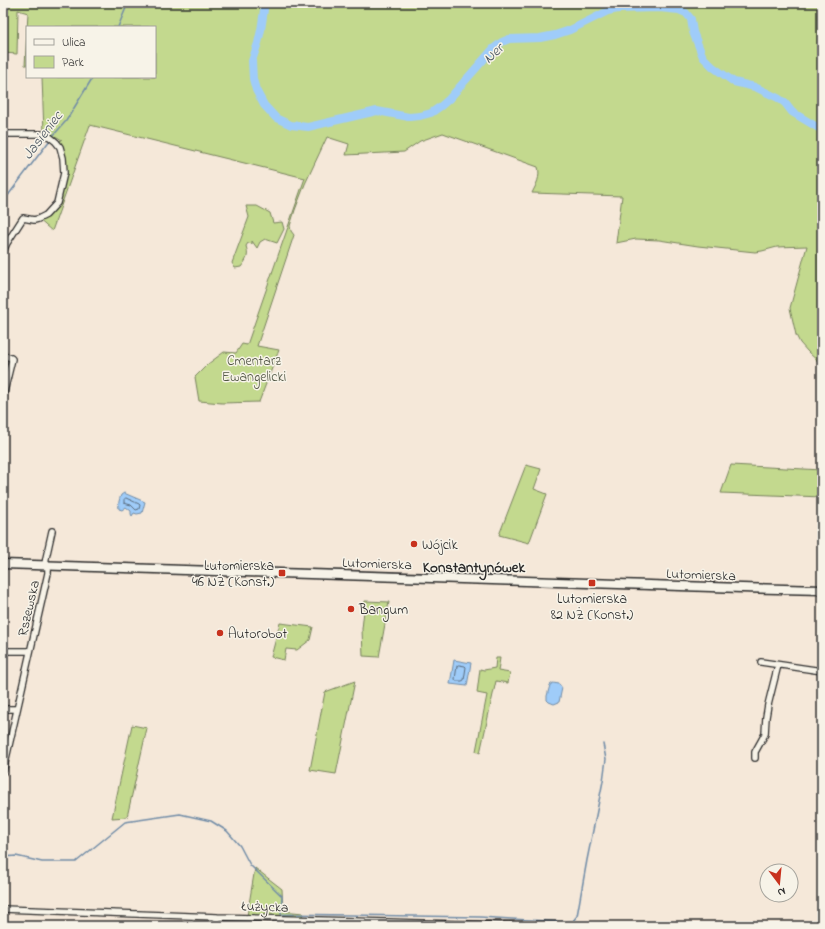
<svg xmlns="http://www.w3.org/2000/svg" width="825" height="929" font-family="'Indie Flower',sans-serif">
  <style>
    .green { fill: #c3d98e; stroke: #77825c }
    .water { fill: #9fccf9; stroke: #718ca7 }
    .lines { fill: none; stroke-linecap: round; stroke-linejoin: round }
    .shore { stroke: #596b7d; stroke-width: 1 }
    .stream { stroke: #718ca7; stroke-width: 1.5 }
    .river { stroke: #9fccf9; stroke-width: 8 }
    .street-casing { stroke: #2b2b2b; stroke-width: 8 }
    .secondary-casing { stroke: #2b2b2b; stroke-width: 11 }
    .street { stroke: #f7f3e8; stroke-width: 5.5 }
    .secondary { stroke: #f7f3e8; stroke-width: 8 }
    .poi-dot { fill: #c8321e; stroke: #f7f3e8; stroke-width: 1.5 }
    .labels { text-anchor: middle; stroke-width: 3; stroke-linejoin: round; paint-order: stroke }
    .park-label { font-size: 14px; fill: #515644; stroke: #f7f3e8 }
    .poi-label { font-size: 14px; fill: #2b2b2b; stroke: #f7f3e8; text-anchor: start }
    .street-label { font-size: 14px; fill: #2b2b2b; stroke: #f7f3e8 }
    .water-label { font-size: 15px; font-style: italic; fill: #48535e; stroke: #f7f3e8 }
    .neighbourhood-label { font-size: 15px; font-weight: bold; fill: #2b2b2b; stroke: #f7f3e8 }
  </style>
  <rect width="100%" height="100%" fill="#f5e8d9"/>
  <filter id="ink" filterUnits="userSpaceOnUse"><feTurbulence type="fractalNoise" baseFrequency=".025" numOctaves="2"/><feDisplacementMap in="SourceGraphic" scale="8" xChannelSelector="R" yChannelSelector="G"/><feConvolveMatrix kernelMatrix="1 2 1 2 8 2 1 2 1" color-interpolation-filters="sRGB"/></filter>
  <g filter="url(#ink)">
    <!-- green -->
    <path class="green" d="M3,3H822V365L808,352L800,343L796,335L790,308L807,246L777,247L762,251L755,252L698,246L659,240L636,239L616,243L622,196L532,193C536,185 541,177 538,167L443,133L420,141L404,152L346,155L349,144L327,137L305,184L295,210L290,226L291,231L294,235L257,346L279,350L259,402L222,403L199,401L195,377L208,364L224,352L236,353L242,344L247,345L305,178L90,125L52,231L38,219L57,203L63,158L56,142L62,140L57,137L44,134L42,77H155V27H27V65H25L28,13L18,10L17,54L3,53Z
      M246,206H257L270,213L273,223L282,222L284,229L277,243L265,239L260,242L257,248L252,241V244L248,243L246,246C249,256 247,259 241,267L235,268L232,263L249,217Z
      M526,465L541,469L534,489L547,494L529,543L499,535Z
      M731,465L822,470V497L721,493Z
      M365,601L389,602L379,657L363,656L362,629Z
      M280,623L313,627L310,640L297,650L286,649L284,660L271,657Z
      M496,658H500L498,671L510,673L508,683L496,681L480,753L476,751L487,695L477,693L480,669L484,670L495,668Z
      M355,681L336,774L310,770L325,692Z
      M132,725L147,728L127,817L112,818Z
      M255,868L282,889L283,911L303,913L302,917L247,916Z"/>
    <!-- water -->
    <path class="water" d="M124,493L145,502L142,513L137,514L134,513L132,516L131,514V511L126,507L122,510L119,509C118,504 119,500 121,495Z
      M454,660L471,663L467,686L450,684Z
      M553,683L559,684L562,688L559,702L554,704L549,702L547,700V696L550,685Z"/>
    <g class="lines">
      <!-- shore -->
      <path class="shore" d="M126,498L139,504L140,505L139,509L136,510L131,505L124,503V500Z
        M459,665L465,666L466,667L464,680L462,681H456L455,679L457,666Z"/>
      <!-- stream -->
      <path class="stream" d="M118,27L128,3
        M52,137L66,121L93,77
        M3,202L50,140
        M3,857L16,856L42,862H76L125,822L180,814L211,821L227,831L240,846L250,865L282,896L281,914L480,917L562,922L573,921L577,916L587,860L603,781L606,759L603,744"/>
      <!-- river -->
      <path class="river" d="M264,3V10L261,30L258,43L252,61L253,79L256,90L264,105L276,118L291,125L308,127L377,111L409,117L420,116L431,113L441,106L449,99L493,49L502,42L509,39L540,38L555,35L570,30L608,11L618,9L659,8L679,10L686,13L691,19L693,32L703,57L713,67L734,82L755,87L778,98L785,103L792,112L822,130"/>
      <!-- street casing -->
      <g class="street-casing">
        <path id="street" d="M3,134H41L50,137L56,142L60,147L63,158L64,173L57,203L46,215L38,219L34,220L23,218L7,243L3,252
          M3,355L11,358L12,359L4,392L3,404
          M45,565L46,558L52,531
          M3,651H30
          M761,662L822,671
          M3,709H17
          M755,758V752L765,734L766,717L768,705L778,665
          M3,772L48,573V565
          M3,909L217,917L527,926
          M216,926L217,917
          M283,926V919"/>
      </g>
      <!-- secondary casing -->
      <g class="secondary-casing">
        <path id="secondary" d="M3,564L742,588L822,590"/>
      </g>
      <!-- street -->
      <use href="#street" class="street"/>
      <!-- secondary -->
      <use href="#secondary" class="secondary"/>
    </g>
  </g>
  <!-- markers -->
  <g class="poi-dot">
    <circle cx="414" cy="544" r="4"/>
    <rect x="278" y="569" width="8" height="8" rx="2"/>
    <rect x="588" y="579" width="8" height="8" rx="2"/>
    <circle cx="351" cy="609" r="4"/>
    <circle cx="220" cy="633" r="4"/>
  </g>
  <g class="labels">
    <!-- park labels -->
    <g class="park-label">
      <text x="254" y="365">Cmentarz<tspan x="254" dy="16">Ewangelicki</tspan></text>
    </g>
    <!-- poi labels -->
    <g class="poi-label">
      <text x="422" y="549">Wójcik</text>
      <text x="274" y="570" text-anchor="end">Lutomierska<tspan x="274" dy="16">46 NŻ (Konst.)</tspan></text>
      <text x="592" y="603" text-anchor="middle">Lutomierska<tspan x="592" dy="16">82 NŻ (Konst.)</tspan></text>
      <text x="359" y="614">Bangum</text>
      <text x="228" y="638">Autorobot</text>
    </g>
    <!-- street labels -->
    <g class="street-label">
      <text transform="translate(377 563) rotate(2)" y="5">Lutomierska</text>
      <text transform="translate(701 574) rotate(2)" y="5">Lutomierska</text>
      <text transform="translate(28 608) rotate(-77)" y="5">Rszewska</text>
      <text transform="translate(265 906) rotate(2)" y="5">Łużycka</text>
    </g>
    <!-- water labels -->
    <g class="water-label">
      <text transform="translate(493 53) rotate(-43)" y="5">Ner</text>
      <text transform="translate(42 135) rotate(-53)" y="5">Jasieniec</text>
    </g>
    <!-- neighbourhood labels -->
    <g class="neighbourhood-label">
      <text x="474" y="572">Konstantynówek</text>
    </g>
  </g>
  <!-- margin -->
  <rect width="825" height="929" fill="none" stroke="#f7f3e8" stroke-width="16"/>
  <rect x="8" y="8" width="809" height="913" fill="none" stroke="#2b2b2b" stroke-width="1.5" filter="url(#ink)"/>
  <!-- legend -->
  <rect x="26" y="26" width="130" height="52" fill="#f7f3e8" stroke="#a5a39c"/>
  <rect x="34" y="39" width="20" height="6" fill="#f7f3e8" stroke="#a5a39c"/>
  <text x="62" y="46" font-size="12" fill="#2b2b2b">Ulica</text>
  <rect x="34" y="56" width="20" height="12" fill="#c3d98e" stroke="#a5a39c"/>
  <text x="62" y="66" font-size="12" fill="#2b2b2b">Park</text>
  <!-- north arrow -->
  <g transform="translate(779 883) rotate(164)"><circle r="19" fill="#f7f3e8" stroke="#a5a39c"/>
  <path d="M0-3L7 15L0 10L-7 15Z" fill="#c8321e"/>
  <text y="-6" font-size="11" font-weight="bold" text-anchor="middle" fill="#2b2b2b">N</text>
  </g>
</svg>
